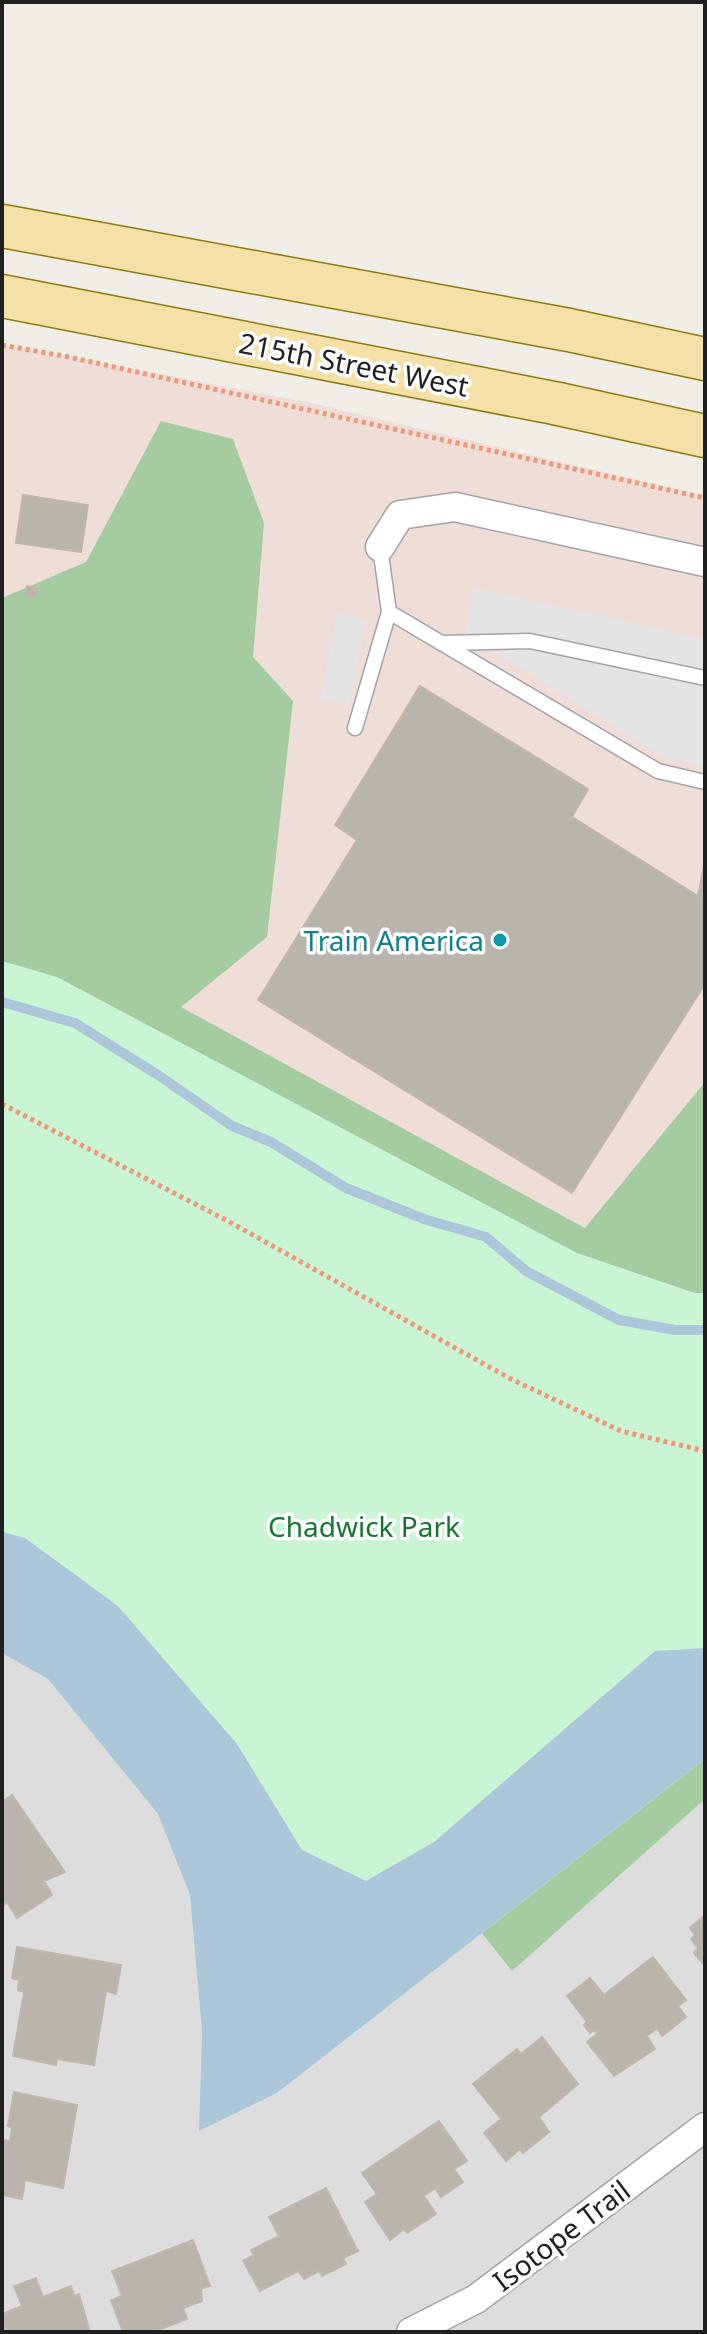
<svg xmlns="http://www.w3.org/2000/svg" width="707" height="2334" viewBox="0 0 707 2334" font-family="'Noto Sans',sans-serif">
<style>
.residential{fill:#dedddd}
.commercial{fill:#efddd8}
.forest{fill:#a5cca0}
.park{fill:#c9f5d4}
.parking{fill:#e4e4e4}
.water{fill:#acc7da}
.lines{fill:none;stroke-linecap:round;stroke-linejoin:round}
.stream{stroke:#acc7da;stroke-width:10}
.building{fill:#b9b5ad;stroke:#c0b8ab;stroke-width:2}
.lane-casing{stroke:#a4a4a4;stroke-width:17}
.street-casing{stroke:#a4a4a4;stroke-width:31}
.primary-casing{stroke:#907a0c;stroke-width:45}
.path{stroke:#ef9979;stroke-width:5;stroke-dasharray:4 4;stroke-linecap:butt}
.lane{stroke:#fff;stroke-width:14}
.street{stroke:#fff;stroke-width:28}
.primary{stroke:#f5e0a7;stroke-width:42}
.culture-dot{fill:#0f9aa8;stroke:#fff;stroke-width:3}
.labels{text-anchor:middle;dominant-baseline:central;stroke-width:7;stroke-linejoin:round;paint-order:stroke}
.street-label{font-size:28px;fill:#202020;stroke:#fff}
.culture-label{font-size:28px;fill:#0d838f;stroke:#fff;text-anchor:end}
.park-label{font-size:28px;fill:#15772e;stroke:#fff}
</style>
<rect width="100%" height="100%" fill="#f0eee7"/>
<polygon class="residential" points="2,1653 48,1679 158,1814 190,1895 202,2032 200,2130 277,2093 705,1759 705,2332 2,2332"/>
<polygon class="commercial" points="2,344 307,402 705,496 705,1293 2,961"/>
<g class="forest">
<polygon points="161,421 233,439 264,523 253,657 293,701 267,937 181,1007 585,1228 705,1082 705,1430 2,1031 2,598 86,562"/>
<polygon points="705,1759 705,1799 512,1971 482,1933"/>
</g>
<polygon class="park" points="2,961 57,977 577,1253 695,1293 705,1293 705,1759 277,2093 199,2131 202,2032 190,1895 158,1814 48,1679 2,1653"/>
<g class="parking">
<polygon points="474,588 705,639 705,767 666,759 465,634"/>
<polygon points="337,614 366,619 350,704 321,699"/>
</g>
<polygon class="water" points="2,1532 25,1538 118,1606 237,1744 302,1850 366,1881 434,1842 655,1651 705,1648 705,1759 277,2093 199,2131 202,2032 190,1895 158,1814 48,1679 2,1653"/>
<g class="lines">
<polyline class="stream" points="2,1002 75,1023 158,1075 232,1126 271,1142 346,1188 424,1219 486,1237 526,1271 619,1320 675,1330 705,1330"/>
</g>
<g class="building">
<polygon points="23,495 88,505 81,552 16,543"/>
<polygon points="27,586 38,588 36,598 25,596"/>
<polygon points="420,686 588,789 572,817 698,896 705,860 705,984 572,1193 258,1000 357,840 335,825"/>
<polygon points="12,1795 65,1872 44,1881 52,1895 17,1918 7,1902 2,1906 2,1802"/>
<polygon points="705,1915 705,1966 694,1953 698,1948 691,1939 695,1935 690,1928"/>
<polygon points="17,1947 121,1965 116,1994 106,1991 94,2065 57,2059 56,2065 13,2056 24,1992 18,1990 19,1980 12,1978"/>
<polygon points="653,1957 686,2000 678,2006 686,2017 662,2036 657,2028 647,2036 655,2049 614,2076 587,2042 597,2034 594,2030 590,2033 584,2025 587,2022 567,1996 590,1978 604,1995"/>
<polygon points="542,2037 578,2084 539,2117 549,2132 523,2153 520,2149 506,2161 484,2133 501,2119 473,2084 517,2049 521,2054"/>
<polygon points="14,2092 77,2105 63,2188 25,2180 22,2199 2,2195 2,2140 10,2141 12,2128 8,2126"/>
<polygon points="439,2121 467,2161 454,2169 463,2182 441,2197 435,2188 424,2196 436,2214 407,2233 404,2229 390,2240 365,2202 377,2194 362,2173"/>
<polygon points="326,2188 358,2251 343,2258 346,2264 322,2276 319,2271 304,2279 298,2271 260,2291 243,2261 254,2255 251,2250 279,2236 269,2217"/>
<polygon points="193,2240 210,2286 201,2289 202,2301 183,2308 187,2319 153,2332 123,2332 111,2300 122,2296 112,2271"/>
<polygon points="36,2278 43,2297 71,2286 74,2296 79,2294 90,2332 2,2332 2,2314 22,2306 14,2286"/>
</g>
<g class="lines">
<g class="lane-casing">
<g id="lane">
<polyline points="380,547 389,612 658,771 705,782"/>
<polyline points="441,643 530,641 705,678"/>
<polyline points="355,728 389,612"/>
</g>
</g>
<g class="street-casing">
<g id="street">
<polyline points="380,547 400,515 455,507 705,562"/>
<polyline points="411,2332 476,2299 705,2127"/>
</g>
</g>
<g class="primary-casing">
<g id="primary">
<polyline points="2,226 569,330 705,359"/>
<polyline points="2,296 554,403 705,436"/>
</g>
</g>
<g class="path">
<polyline points="2,345 69,357 705,498"/>
<polyline points="2,1104 226,1220 509,1378 621,1431 705,1451"/>
</g>
<use href="#lane" class="lane"/>
<use href="#street" class="street"/>
<use href="#primary" class="primary"/>
</g>
<circle class="culture-dot" cx="500" cy="940" r="8"/>
<g class="labels">
<g class="street-label">
<text transform="translate(354 364) rotate(11)">215th Street West</text>
<text transform="translate(561 2235) rotate(-37)">Isotope Trail</text>
</g>
<g class="culture-label">
<text x="484" y="940">Train America</text>
</g>
<g class="park-label">
<text x="364" y="1526">Chadwick Park</text>
</g>
</g>
<rect width="707" height="2334" fill="none" stroke="#202020" stroke-width="8"/>
</svg>
